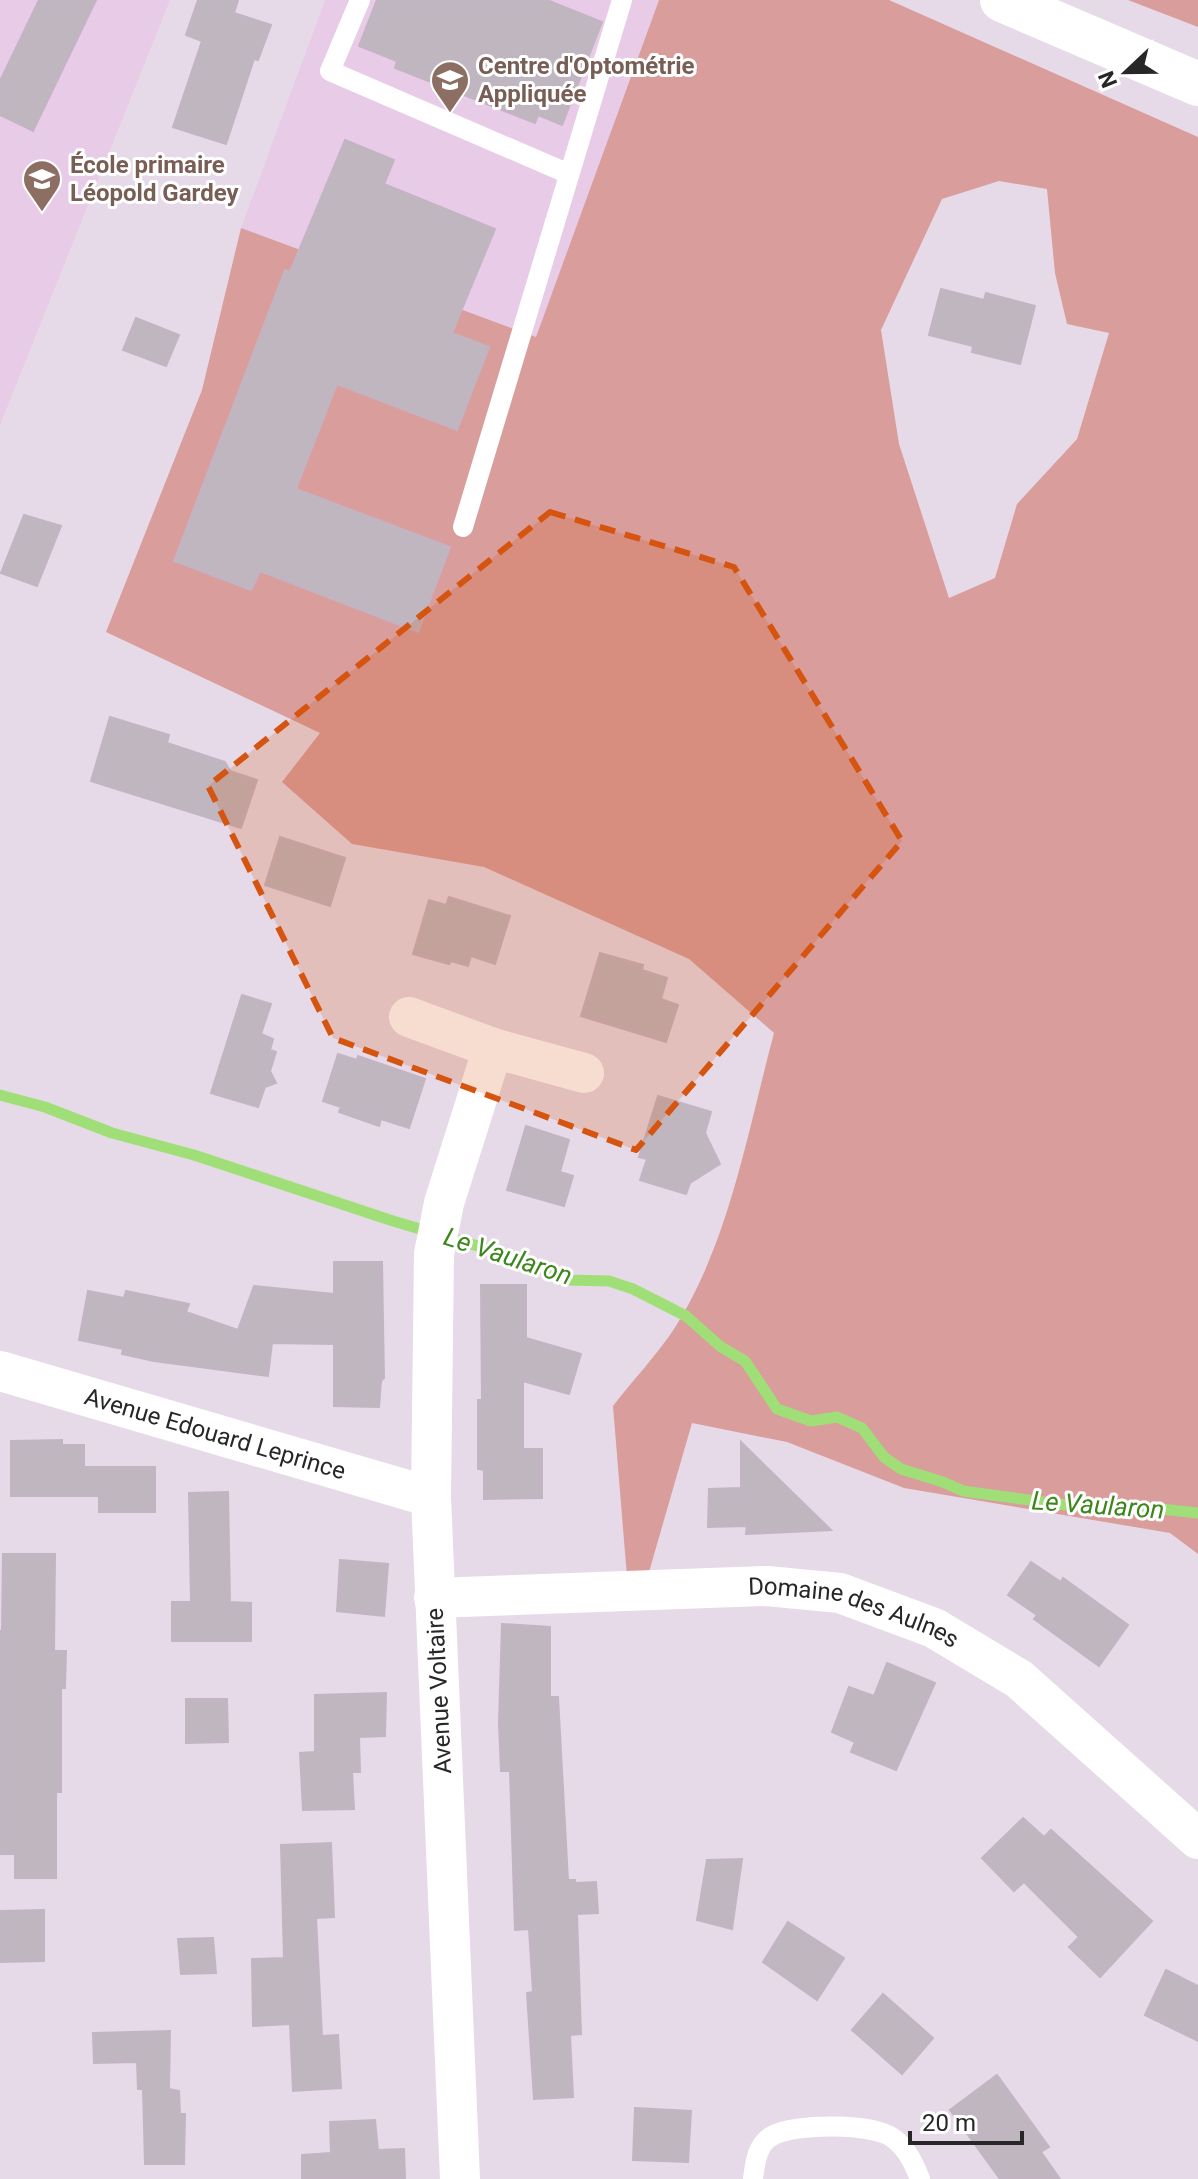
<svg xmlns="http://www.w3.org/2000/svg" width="1198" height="2179" viewBox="0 0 1198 2179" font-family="Roboto,sans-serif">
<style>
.education{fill:#e8cbe7}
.green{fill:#d99d9c;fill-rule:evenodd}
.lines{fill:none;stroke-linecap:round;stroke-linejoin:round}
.stream{stroke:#a0df78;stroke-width:11}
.building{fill:#c0b6c0;stroke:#c3b4c3;stroke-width:2}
.lane{stroke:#fff;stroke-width:20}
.street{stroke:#fff;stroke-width:40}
.secondary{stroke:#fff;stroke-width:44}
.marked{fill:#d5540f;fill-opacity:0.2;stroke:#d5540f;stroke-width:6;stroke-dasharray:16 10;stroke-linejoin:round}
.labels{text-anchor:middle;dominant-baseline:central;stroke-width:6;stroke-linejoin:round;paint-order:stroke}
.education-label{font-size:24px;font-weight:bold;fill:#785e54;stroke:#fff;text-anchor:start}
.street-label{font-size:24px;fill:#272727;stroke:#fff}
.water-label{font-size:26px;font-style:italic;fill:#3d861c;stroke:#fff}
</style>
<rect width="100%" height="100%" fill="#e7dae8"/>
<g class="education">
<polygon points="0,0 170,0 0,425"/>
<polygon points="325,0 659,0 536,337 241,228"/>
</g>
<g class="green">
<path d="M659,0H889L1198,137V1554L1170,1533L904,1488L787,1442L692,1423L649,1572L627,1577L613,1406C633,1380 656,1356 674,1329C729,1244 748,1130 774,1033L689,959L484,867L352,844L282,782L320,733L106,632L202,390L241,228L536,337ZM999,181L1047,189L1055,273L1067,324L1109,333L1077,439L1017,504L995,578L949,598L899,444L881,330L942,199Z"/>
<polygon points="1128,0 1198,0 1198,27"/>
</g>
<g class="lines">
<polyline class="stream" points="0,1095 45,1107 112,1133 194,1155 393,1221 522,1259 566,1280 609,1281 633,1289 686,1316 721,1347 745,1361 777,1409 811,1421 837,1417 862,1428 884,1457 901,1469 943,1482 963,1491 1103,1510 1124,1505 1198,1513"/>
</g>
<g class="building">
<polygon points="39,0 96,0 33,131 0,115 0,81"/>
<polygon points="198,0 238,0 234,13 271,25 258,60 254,59 226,144 173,127 202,41 186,35"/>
<polygon points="377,0 547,0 602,22 562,125 538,115 535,123 395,68 397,61 359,46"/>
<polygon points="345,140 394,160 384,184 495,229 452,333 489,347 457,430 337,384 296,489 450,547 418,632 260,571 251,590 174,561 285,270 290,272"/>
<polygon points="941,289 984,300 986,293 1035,306 1020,364 972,352 973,346 929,335"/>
<polygon points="136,318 179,335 166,366 123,350"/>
<polygon points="24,515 61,526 37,586 1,573"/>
<polygon points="110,717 169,735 167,743 225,762 230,771 257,780 241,828 91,781"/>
<polygon points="280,837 345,858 330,906 265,885"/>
<polygon points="449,897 510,916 495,964 471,956 468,966 451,961 449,964 413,954 429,900 446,905"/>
<polygon points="600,953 643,965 642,970 667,978 661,999 678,1005 666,1042 581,1016"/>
<polygon points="242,995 271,1004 261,1034 273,1039 270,1050 276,1052 270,1071 276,1083 265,1087 258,1107 211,1093"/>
<polygon points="338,1054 357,1060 358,1056 425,1079 409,1128 381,1119 379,1126 339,1112 341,1107 323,1101"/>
<polygon points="658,1096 711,1112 705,1133 720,1164 690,1183 686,1194 640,1180 647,1159 639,1157"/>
<polygon points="526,1126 569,1140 560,1172 573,1176 564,1206 507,1190"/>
<polygon points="334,1262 382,1262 384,1378 381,1381 379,1407 334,1406 334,1344 272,1343 268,1376 154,1361 122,1354 123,1349 79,1340 88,1291 124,1298 126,1291 189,1304 186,1312 238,1330 254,1286 334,1294"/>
<polygon points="481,1285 526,1285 526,1338 581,1354 569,1394 523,1381 523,1449 542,1449 542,1498 484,1499 484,1470 478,1469 478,1400 482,1400"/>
<polygon points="62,1440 62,1445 84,1445 84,1467 155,1467 155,1512 99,1512 99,1496 11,1496 11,1441"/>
<polygon points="741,1442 831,1530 746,1534 747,1526 708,1527 709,1489 741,1488"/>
<polygon points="228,1492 230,1602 251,1603 251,1641 172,1641 172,1602 191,1602 189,1493"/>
<polygon points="3,1554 55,1554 54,1651 66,1651 65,1688 61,1688 61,1792 56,1792 56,1878 15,1878 15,1854 0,1854 0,1631 2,1631"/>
<polygon points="340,1560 388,1564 384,1616 337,1611"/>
<polygon points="1031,1562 1061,1582 1063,1578 1128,1625 1099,1666 1034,1619 1037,1615 1008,1595"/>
<polygon points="502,1624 550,1627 550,1697 558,1697 568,1880 575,1880 575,1883 596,1882 598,1913 577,1914 581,2034 570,2035 573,2097 534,2099 527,1993 533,1992 529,1929 515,1930 510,1771 501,1771 499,1723"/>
<polygon points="887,1663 935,1683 896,1770 851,1752 855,1742 832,1732 849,1687 874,1696"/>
<polygon points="386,1693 385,1736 359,1737 360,1772 352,1772 354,1809 303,1810 300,1753 315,1752 315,1695"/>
<polygon points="186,1699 227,1699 228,1742 186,1743"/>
<polygon points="1023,1818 1044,1837 1051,1830 1152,1921 1100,1977 1069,1947 1079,1937 1024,1882 1014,1891 982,1858"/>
<polygon points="331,1843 334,1917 316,1918 322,2036 338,2035 341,2088 293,2091 290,2024 253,2026 252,1959 284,1958 281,1845"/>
<polygon points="742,1859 732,1929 697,1920 707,1860"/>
<polygon points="44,1910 44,1961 0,1962 0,1911"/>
<polygon points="788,1922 844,1958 817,2000 763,1962"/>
<polygon points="213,1938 216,1973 181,1974 178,1939"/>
<polygon points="1166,1970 1198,1986 1198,2041 1145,2015"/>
<polygon points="883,1994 933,2038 902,2074 852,2030"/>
<polygon points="170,2031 169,2089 179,2091 180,2114 185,2114 184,2164 145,2164 143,2089 138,2089 137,2062 94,2063 93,2033"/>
<polygon points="997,2075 1049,2147 1041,2152 1060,2179 1000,2179 950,2110"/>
<polygon points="635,2108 691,2111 688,2162 633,2160"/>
<polygon points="375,2120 378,2150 404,2149 405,2179 302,2179 302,2155 331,2153 330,2122"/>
</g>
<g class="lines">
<g class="lane">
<polyline points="360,0 330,71 569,174"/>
<polyline points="463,527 622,0"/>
<path d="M753,2179C755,2163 757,2144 772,2136C795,2123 872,2123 893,2138C907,2148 914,2164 920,2179"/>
</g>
<g class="street">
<polyline points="409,1017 493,1048"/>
<path id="s1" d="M0,1371L431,1497"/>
<path id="s2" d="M434,1598L767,1586L840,1593L934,1628L1019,1679L1198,1839"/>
<polyline points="460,2179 431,1497 434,1254 444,1203 493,1048 584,1073"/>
</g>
<polyline class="secondary" points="1002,0 1198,84"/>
</g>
<path class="marked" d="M550,512L734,567L902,841L636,1150L333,1038L208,786Z"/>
<defs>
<g id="university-pin" transform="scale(2)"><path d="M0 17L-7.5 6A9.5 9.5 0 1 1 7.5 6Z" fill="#8d6e63" stroke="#fff"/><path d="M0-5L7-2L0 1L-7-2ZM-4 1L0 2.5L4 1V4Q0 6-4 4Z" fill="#fff"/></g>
<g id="school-pin" transform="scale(2)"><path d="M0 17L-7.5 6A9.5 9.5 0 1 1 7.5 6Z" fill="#8d6e63" stroke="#fff"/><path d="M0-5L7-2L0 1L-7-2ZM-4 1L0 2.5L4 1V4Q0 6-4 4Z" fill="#fff"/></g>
</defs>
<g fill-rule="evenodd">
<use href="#university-pin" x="450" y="80"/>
<use href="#school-pin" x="42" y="179"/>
</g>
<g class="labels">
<g class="education-label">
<text x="478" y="66">Centre d'Optométrie<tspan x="478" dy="28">Appliquée</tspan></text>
<text x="70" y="165">École primaire<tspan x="70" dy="28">Léopold Gardey</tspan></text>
</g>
<g class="street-label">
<text stroke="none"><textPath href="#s1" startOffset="224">Avenue Edouard Leprince</textPath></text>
<text stroke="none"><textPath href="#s2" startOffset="424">Domaine des Aulnes</textPath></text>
<text transform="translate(439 1691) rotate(-93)">Avenue Voltaire</text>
</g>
<g class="water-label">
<text transform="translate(508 1256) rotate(18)">Le Vaularon</text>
<text transform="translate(1098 1505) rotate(4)">Le Vaularon</text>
</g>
</g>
<g transform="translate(1126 72) rotate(248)" stroke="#ffffff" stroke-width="6" paint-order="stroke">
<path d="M0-6L14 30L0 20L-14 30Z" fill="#272727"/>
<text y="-12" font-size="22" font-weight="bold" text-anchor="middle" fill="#272727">N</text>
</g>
<path d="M910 2131v12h112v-12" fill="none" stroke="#272727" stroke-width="4"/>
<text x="922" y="2131" font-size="24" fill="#272727" stroke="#ffffff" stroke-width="6" paint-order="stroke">20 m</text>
</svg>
